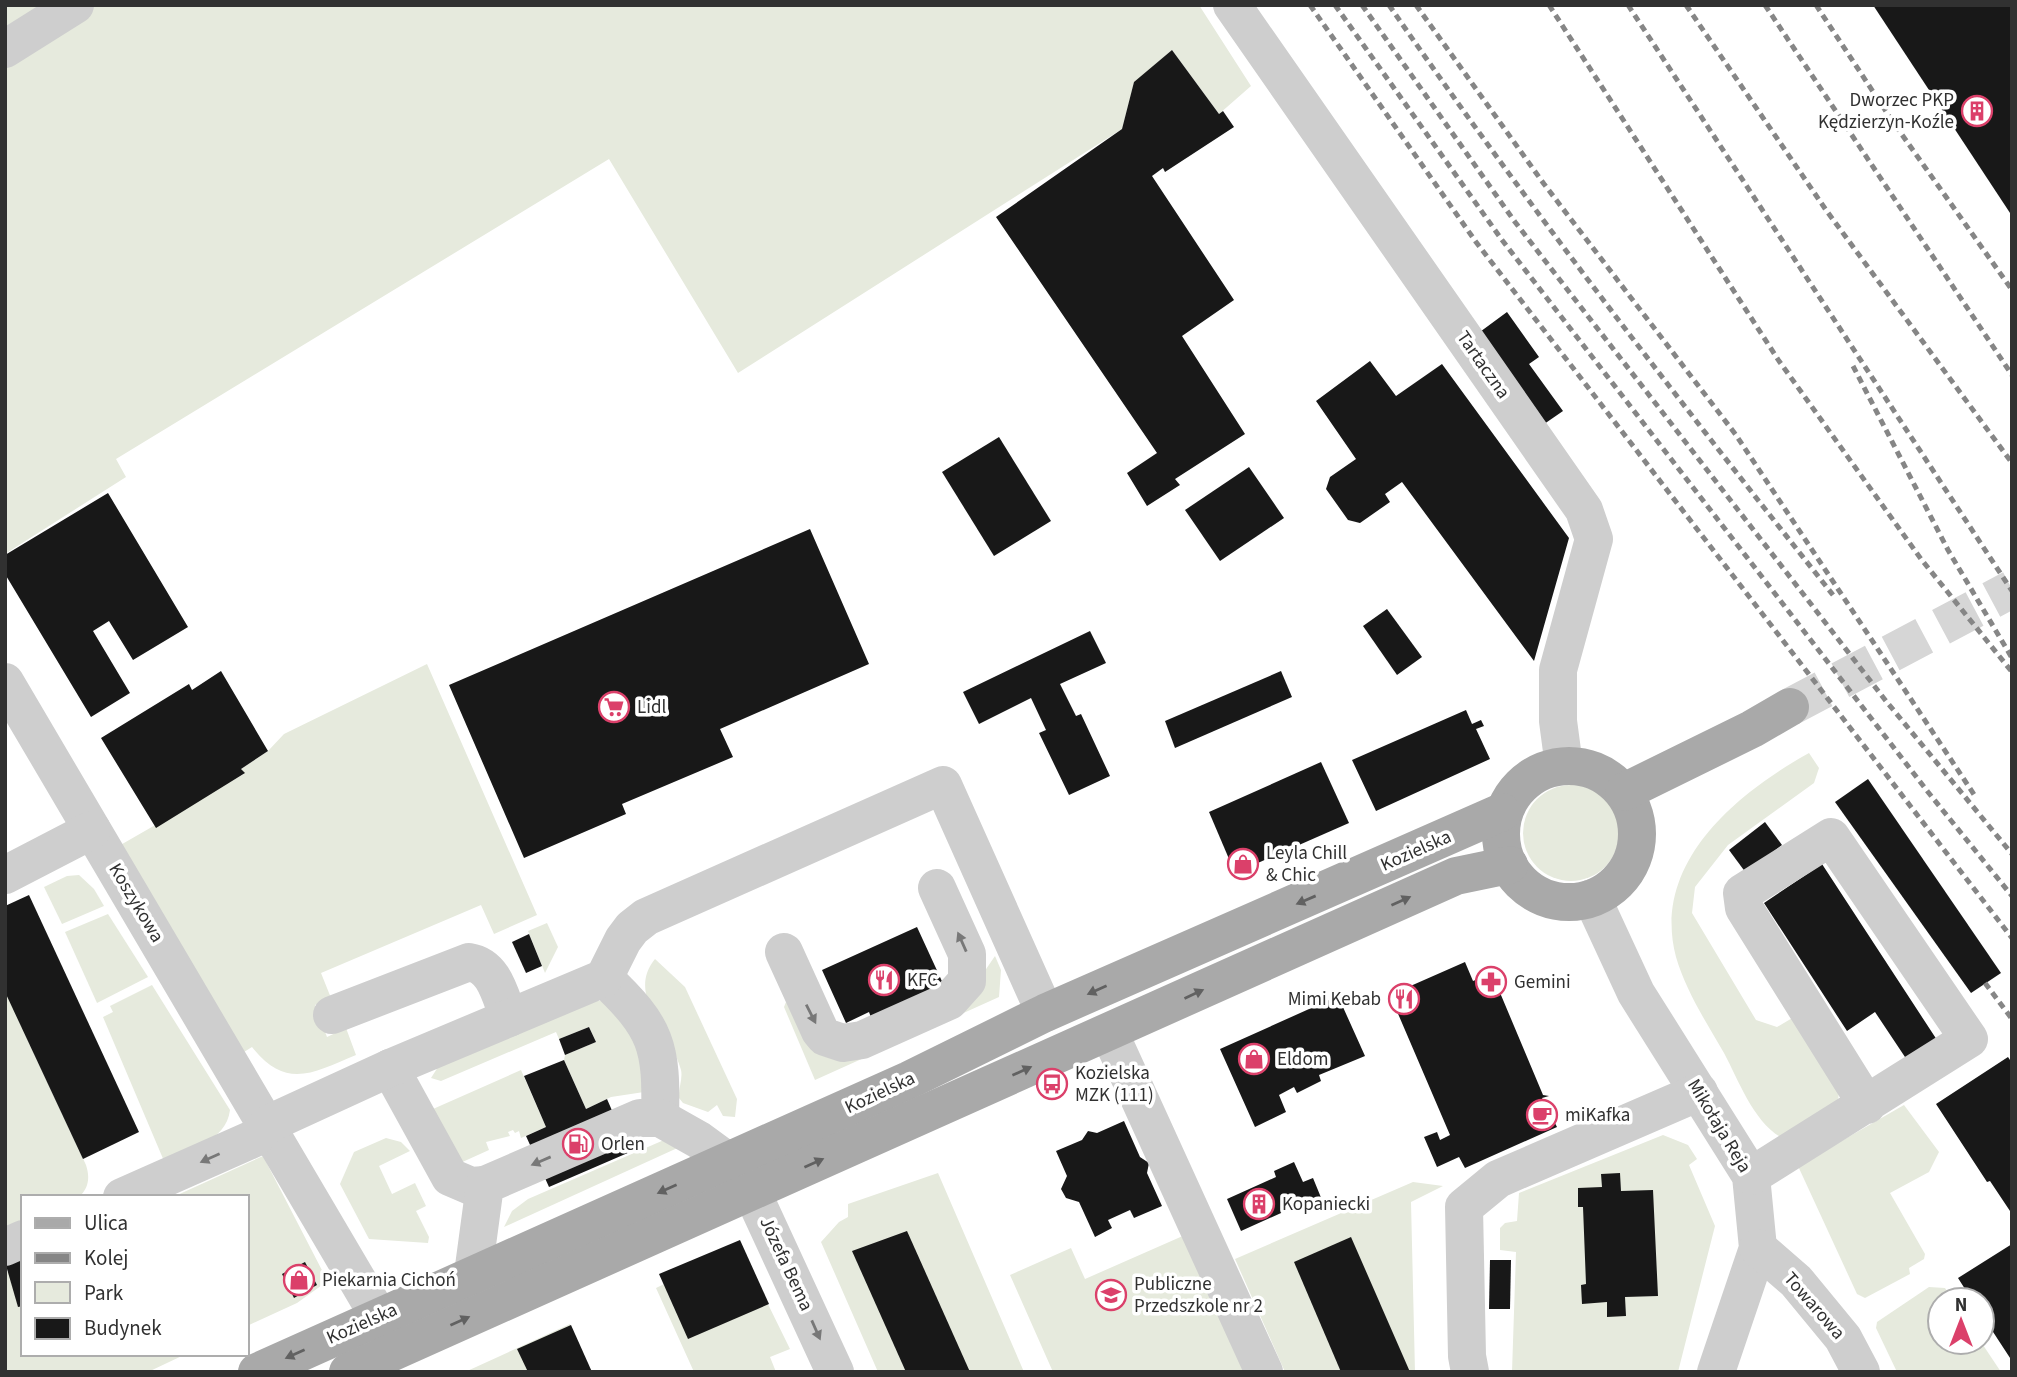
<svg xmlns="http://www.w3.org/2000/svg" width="2017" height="1377" viewBox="0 0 2017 1377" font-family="'Source Sans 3',sans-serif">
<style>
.green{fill:#e6eadd}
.building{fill:#181818}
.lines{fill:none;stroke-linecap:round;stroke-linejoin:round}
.major-tunnel{stroke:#d6d6d6;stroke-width:38;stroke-dasharray:38 19;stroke-linecap:butt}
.minor{stroke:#cecece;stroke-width:38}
.major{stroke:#a9a9a9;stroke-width:38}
.rail{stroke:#868686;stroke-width:5;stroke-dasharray:7 5;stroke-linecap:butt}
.oneway{fill:#616161}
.oneway2{fill:#787878}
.labels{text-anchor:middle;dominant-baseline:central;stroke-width:7;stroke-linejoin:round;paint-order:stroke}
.poi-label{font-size:19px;fill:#313131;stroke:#fff;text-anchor:start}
.street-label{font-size:19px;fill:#313131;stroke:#fff}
</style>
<rect width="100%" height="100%" fill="#fff"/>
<g class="green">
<polygon points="5,5 1199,5 1251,86 1219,114 1172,50 1134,83 1122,129 738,373 609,159 116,459 126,477 5,554"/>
<path d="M427,664L537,915L494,934L481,905L321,973L331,998L315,1005L327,1037L346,1028L356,1055C313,1073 286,1090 252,1047L244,1052L117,847L244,774L241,769L268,751L284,734Z"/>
<path d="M1809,753L1819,768L1814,783L1728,845L1695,887L1692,913L1756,1020L1777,1027L1794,1017L1839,1088L1838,1105L1784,1139C1754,1124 1739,1081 1724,1053C1706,1022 1686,991 1676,957C1651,863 1737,793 1809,753Z"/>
<circle cx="1571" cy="833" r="48"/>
<polygon points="79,875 94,889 104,906 62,924 44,887 67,876"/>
<polygon points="108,914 148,977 97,1003 65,932"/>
<polygon points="547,923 558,947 545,973 528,931"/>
<polygon points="995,956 1001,970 999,997 815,1080 784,1007 786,1002 811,1035 967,997"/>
<path d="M655,959L685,987L737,1099L735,1117L723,1116L717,1105L708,1112L683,1103L679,1098C678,1089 683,1079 681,1070C672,1034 625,995 655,959Z"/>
<path d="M152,985L230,1110C226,1142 189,1149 164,1161L103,1017L113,1012L110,1006Z"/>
<path d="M5,991L86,1165C90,1177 89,1188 79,1197H23V1223L5,1231Z"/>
<polygon points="595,1001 602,1001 635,1023 644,1092 611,1097 586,1109 564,1060 565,1055 596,1042 589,1027 559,1039 556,1032 441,1081 431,1078 438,1067"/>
<polygon points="521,1070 546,1127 521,1138 519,1131 515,1133 513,1130 508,1132 510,1136 486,1142 489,1150 458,1164 433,1109"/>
<polygon points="1904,1105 1939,1152 1929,1172 1890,1193 1925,1254 1924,1259 1909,1268 1910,1274 1865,1298 1857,1294 1798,1166"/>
<polygon points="1663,1135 1688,1145 1697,1159 1689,1165 1715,1226 1678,1372 1512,1372 1516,1252 1500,1250 1500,1228 1505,1223 1517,1221 1519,1193"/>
<polygon points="386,1138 401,1142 410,1151 379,1166 392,1194 415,1183 426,1206 416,1211 429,1237 428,1243 369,1239 340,1184 354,1152"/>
<polygon points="664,1140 684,1145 504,1227 512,1211 528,1199"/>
<polygon points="263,1156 326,1278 325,1283 297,1303 247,1326 247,1197 173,1197"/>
<polygon points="938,1173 1024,1372 878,1372 821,1242 839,1222 848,1217 848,1204"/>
<polygon points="1413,1182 1443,1186 1411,1202 1415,1372 1285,1372 1235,1259"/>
<polygon points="1185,1235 1245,1372 1053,1372 1010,1275 1071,1248 1085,1279"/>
<polygon points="740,1247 790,1349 770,1357 776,1372 694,1372 656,1288"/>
<polygon points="23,1265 23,1354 186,1354 148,1372 5,1372 5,1273"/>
<polygon points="1929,1287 1945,1288 1953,1300 1940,1300 1940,1342 1981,1342 2001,1372 1897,1372 1876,1328 1877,1322"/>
<polygon points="570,1324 591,1372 465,1372"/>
</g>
<g class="building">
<polygon points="1873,5 2012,5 2012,216"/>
<polygon points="1172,50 1219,114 1223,111 1234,127 1165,172 1163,168 1152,176 1234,300 1182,336 1245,434 1175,479 1180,485 1147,506 1127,473 1157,453 996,217 1122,129 1134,82"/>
<polygon points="1507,312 1539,357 1529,364 1563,411 1534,431 1469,340"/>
<polygon points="1370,361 1396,396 1442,364 1569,538 1534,661 1402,482 1385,494 1390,502 1360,523 1348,520 1326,489 1330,477 1356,459 1316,401"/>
<polygon points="999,437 1051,521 994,556 942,472"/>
<polygon points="1249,467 1284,518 1220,561 1185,510"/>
<polygon points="108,493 188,627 133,660 109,621 93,631 130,693 91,717 5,574 5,555"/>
<polygon points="810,529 869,664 720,729 733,757 622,804 626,814 524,858 449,685"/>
<polygon points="1387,609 1422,657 1397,675 1363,626"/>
<polygon points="1090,631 1106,663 1060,684 1076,716 1081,714 1110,776 1069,795 1039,733 1046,730 1031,698 979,724 963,692"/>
<polygon points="221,671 268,751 241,769 245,773 156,828 101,738 189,684 192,690"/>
<polygon points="1281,671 1292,697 1175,748 1165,721"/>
<polygon points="1466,710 1472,724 1481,720 1484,726 1476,729 1490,759 1376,811 1352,760"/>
<polygon points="1321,762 1349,823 1235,873 1209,812"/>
<polygon points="1868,779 2001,973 1971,993 1835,802"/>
<polygon points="1765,822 1782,845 1746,873 1729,850"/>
<polygon points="1822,864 1937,1040 1907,1060 1875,1012 1847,1031 1764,903"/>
<polygon points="29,895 139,1132 83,1159 5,992 5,906"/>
<polygon points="917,927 946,990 873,1023 869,1012 846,1023 822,970"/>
<polygon points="529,934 542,966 526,973 512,942"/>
<polygon points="1465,962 1473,981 1496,972 1493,976 1543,1095 1549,1096 1542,1098 1557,1127 1465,1168 1459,1157 1437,1167 1424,1137 1437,1132 1440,1140 1450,1135 1390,995"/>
<polygon points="1338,996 1365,1056 1319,1075 1321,1081 1297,1093 1294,1087 1279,1095 1286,1112 1255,1127 1220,1049"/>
<polygon points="589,1027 596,1042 565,1055 559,1039"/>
<polygon points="2008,1057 2012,1063 2012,1214 1990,1181 1987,1182 1936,1104"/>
<polygon points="564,1060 586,1109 607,1099 630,1152 549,1187 526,1136 546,1127 524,1076"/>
<polygon points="1124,1121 1140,1157 1149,1163 1147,1173 1162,1206 1134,1218 1130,1210 1108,1220 1112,1228 1095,1237 1079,1202 1066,1198 1061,1189 1067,1176 1056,1151 1082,1140 1088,1131 1097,1133"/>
<polygon points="1294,1162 1303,1182 1313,1178 1322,1200 1292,1213 1290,1209 1241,1231 1227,1199 1276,1177 1274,1171"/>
<polygon points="1620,1173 1621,1191 1653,1190 1658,1296 1625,1297 1626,1316 1607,1317 1607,1302 1582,1304 1581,1285 1586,1284 1583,1207 1578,1207 1578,1188 1602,1187 1601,1174"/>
<polygon points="907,1231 970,1372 906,1372 852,1251"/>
<polygon points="23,1236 23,1306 18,1307 5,1262"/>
<polygon points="1351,1237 1410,1372 1341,1372 1294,1262"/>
<polygon points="740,1240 769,1304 688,1339 659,1274"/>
<polygon points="2012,1244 2012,1361 1982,1315 1982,1300 1972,1300 1958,1278"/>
<polygon points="1490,1260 1511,1260 1510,1309 1489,1309"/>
<polygon points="305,1262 317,1285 294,1298 282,1274"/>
<polygon points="571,1325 592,1372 528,1372 517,1349"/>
</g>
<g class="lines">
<polyline class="major-tunnel" points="1790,707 2012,589"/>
<g class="minor">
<polyline points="1232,5 1584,510 1594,539 1558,670 1558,721 1564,766"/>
<polyline points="5,49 75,5"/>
<polyline points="5,682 395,1344"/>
<polyline points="5,875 92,830"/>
<polyline points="1592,898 1636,993 1751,1176 1758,1248 1716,1372"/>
<polyline points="784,952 820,1031 825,1037 843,1043 862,1040 949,1001 967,981 967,954 937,888"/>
<path d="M604,978C657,1028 662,1046 660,1118"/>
<path d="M332,1015L469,962C495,966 500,996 509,1018"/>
<polyline points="1109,1032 1264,1372"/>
<polyline points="390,1068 450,1177 471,1186 485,1185"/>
<polyline points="1751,1176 1969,1039 1831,837 1742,893 1744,908 1867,1105"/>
<polyline points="122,1197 255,1138 268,1124 390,1068 604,978 623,940 632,928 646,917 943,785 1045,1013"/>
<polyline points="5,1247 23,1239"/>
<polyline points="1758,1248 1796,1281 1843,1338 1861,1372"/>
<polyline points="473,1274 485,1185 640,1118 660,1118 699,1140 729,1162 751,1190 835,1372"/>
<polyline points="1470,1372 1467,1356 1464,1207 1498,1179 1699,1092"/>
</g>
<g class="major">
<circle cx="1569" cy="834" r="68"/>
<polyline points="1624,792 1752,729 1790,707"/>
<polyline points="257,1372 909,1080 1045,1013 1502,812"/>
<polyline points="348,1372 1456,876 1509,865"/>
</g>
<g class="rail">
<polyline points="1310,5 1476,242 2012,938"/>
<polyline points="1335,5 1502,240 1928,792 2012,896"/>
<polyline points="1362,5 1515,222 1886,701 2012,854"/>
<path d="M1389,5C1529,208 1680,402 1833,595"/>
<polyline points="1416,5 1544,184 1736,435 1975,796"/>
<polyline points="1549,5 1779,361 1921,559 2012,672"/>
<polyline points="1628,5 2012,591"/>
<polyline points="1686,5 1826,210 2012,463"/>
<polyline points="1765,5 2012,375"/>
<polyline points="1816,5 1893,122 2012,290"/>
<polyline points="1853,366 1948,550 2012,658"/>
<polyline points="1985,983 2012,1019"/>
</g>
</g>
<defs><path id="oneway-solid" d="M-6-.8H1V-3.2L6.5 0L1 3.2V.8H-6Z" transform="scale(1.75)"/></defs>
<g class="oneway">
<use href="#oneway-solid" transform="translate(1306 900) rotate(157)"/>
<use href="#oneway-solid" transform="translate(1401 901) rotate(-24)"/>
<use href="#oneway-solid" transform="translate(1097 990) rotate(156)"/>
<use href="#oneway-solid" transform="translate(1194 994) rotate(-25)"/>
<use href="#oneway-solid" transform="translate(1022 1071) rotate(-24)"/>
<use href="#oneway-solid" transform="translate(814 1163) rotate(-24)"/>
<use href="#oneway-solid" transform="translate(667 1189) rotate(156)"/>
<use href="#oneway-solid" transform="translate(460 1321) rotate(-24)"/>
<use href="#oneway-solid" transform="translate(295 1354) rotate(156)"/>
</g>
<g class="oneway2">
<use href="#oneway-solid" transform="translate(962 942) rotate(-114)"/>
<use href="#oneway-solid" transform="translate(811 1014) rotate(63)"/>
<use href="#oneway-solid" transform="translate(210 1158) rotate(156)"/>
<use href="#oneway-solid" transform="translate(541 1161) rotate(157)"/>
<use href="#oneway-solid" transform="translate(816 1330) rotate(66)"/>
</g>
<defs>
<g id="building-ring" transform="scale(1.575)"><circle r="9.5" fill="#fff" stroke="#db406a" stroke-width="1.5"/><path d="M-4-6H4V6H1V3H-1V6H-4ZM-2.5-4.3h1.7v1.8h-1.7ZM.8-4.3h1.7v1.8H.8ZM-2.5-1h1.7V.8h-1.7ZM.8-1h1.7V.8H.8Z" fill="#db406a"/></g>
<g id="supermarket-ring" transform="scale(1.575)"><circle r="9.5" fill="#fff" stroke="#db406a" stroke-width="1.5"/><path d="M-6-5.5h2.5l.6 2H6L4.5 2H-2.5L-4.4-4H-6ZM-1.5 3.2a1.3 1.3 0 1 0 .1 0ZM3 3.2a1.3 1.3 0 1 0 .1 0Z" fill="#db406a"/></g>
<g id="shop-ring" transform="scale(1.575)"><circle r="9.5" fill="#fff" stroke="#db406a" stroke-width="1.5"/><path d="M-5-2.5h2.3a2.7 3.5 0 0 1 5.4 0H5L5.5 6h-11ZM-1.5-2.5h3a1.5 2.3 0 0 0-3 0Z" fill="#db406a"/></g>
<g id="restaurant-ring" transform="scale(1.575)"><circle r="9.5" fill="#fff" stroke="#db406a" stroke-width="1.5"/><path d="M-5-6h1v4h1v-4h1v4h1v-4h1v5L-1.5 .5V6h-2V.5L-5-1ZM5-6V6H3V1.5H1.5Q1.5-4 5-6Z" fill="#db406a"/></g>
<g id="pharmacy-ring" transform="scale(1.575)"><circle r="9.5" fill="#fff" stroke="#db406a" stroke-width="1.5"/><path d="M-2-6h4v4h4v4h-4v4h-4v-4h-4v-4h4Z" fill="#db406a"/></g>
<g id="bus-ring" transform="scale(1.575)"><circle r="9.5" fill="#fff" stroke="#db406a" stroke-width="1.5"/><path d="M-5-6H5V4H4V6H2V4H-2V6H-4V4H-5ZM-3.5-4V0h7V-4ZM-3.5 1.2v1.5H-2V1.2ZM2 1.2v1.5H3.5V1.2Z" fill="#db406a"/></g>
<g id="cafe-ring" transform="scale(1.575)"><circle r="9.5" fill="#fff" stroke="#db406a" stroke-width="1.5"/><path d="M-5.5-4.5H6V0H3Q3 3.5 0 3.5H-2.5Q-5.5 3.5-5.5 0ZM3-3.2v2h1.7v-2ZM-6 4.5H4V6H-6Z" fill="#db406a"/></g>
<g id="fuel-ring" transform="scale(1.575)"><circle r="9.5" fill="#fff" stroke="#db406a" stroke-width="1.5"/><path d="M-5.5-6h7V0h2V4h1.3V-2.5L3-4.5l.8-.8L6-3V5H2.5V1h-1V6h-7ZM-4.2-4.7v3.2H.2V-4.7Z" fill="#db406a"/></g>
<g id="school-ring" transform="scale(1.575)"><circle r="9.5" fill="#fff" stroke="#db406a" stroke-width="1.5"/><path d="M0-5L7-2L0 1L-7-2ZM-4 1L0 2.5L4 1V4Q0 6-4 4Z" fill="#db406a"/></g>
</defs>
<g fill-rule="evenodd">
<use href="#building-ring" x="1977" y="111"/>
<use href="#supermarket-ring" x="614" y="707"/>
<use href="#shop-ring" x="1243" y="864"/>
<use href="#restaurant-ring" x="884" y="980"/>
<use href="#pharmacy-ring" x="1491" y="982"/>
<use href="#restaurant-ring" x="1404" y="999"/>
<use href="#shop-ring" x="1254" y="1059"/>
<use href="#bus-ring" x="1052" y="1084"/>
<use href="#cafe-ring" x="1542" y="1115"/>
<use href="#fuel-ring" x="578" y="1144"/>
<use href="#building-ring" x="1259" y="1204"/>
<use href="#shop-ring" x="299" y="1280"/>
<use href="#school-ring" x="1111" y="1295"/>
</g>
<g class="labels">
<g class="poi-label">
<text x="1954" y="100" text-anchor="end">Dworzec PKP<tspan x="1954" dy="22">Kędzierzyn-Koźle</tspan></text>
<text x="637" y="707">Lidl</text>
<text x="1266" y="853">Leyla Chill<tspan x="1266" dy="22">&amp; Chic</tspan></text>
<text x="907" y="980">KFC</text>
<text x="1514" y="982">Gemini</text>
<text x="1381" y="999" text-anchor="end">Mimi Kebab</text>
<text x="1277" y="1059">Eldom</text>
<text x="1075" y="1073">Kozielska<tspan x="1075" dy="22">MZK (111)</tspan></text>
<text x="1565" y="1115">miKafka</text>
<text x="601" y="1144">Orlen</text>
<text x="1282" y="1204">Kopaniecki</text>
<text x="322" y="1280">Piekarnia Cichoń</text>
<text x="1134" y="1284">Publiczne<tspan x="1134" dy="22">Przedszkole nr 2</tspan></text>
</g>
<g class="street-label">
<text transform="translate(1483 365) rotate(55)">Tartaczna</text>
<text transform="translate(1416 851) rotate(-24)">Kozielska</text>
<text transform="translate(136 903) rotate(59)">Koszykowa</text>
<text transform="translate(880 1093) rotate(-25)">Kozielska</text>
<text transform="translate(1719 1126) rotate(59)">Mikołaja Reja</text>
<text transform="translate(786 1264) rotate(65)">Józefa Bema</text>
<text transform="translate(1814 1306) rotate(49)">Towarowa</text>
<text transform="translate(362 1324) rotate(-24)">Kozielska</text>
</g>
</g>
<rect width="2017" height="1377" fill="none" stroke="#313131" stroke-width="14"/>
<rect x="21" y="1195" width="228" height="161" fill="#ffffff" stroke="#adadad" stroke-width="2"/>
<rect x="35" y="1218" width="35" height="10" fill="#a9a9a9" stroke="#adadad" stroke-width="2"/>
<text x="84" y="1230" font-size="21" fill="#313131">Ulica</text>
<rect x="35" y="1253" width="35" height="10" fill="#868686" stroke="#adadad" stroke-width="2"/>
<text x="84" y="1265" font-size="21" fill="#313131">Kolej</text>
<rect x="35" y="1282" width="35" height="21" fill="#e6eadd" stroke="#adadad" stroke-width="2"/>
<text x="84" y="1300" font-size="21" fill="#313131">Park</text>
<rect x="35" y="1318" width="35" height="21" fill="#181818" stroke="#adadad" stroke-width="2"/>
<text x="84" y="1335" font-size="21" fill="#313131">Budynek</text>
<g transform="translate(1961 1321)"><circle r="33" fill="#ffffff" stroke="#adadad" stroke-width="2"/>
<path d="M0-5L12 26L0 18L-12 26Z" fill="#db406a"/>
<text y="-10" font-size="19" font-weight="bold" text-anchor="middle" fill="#313131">N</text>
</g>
</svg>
